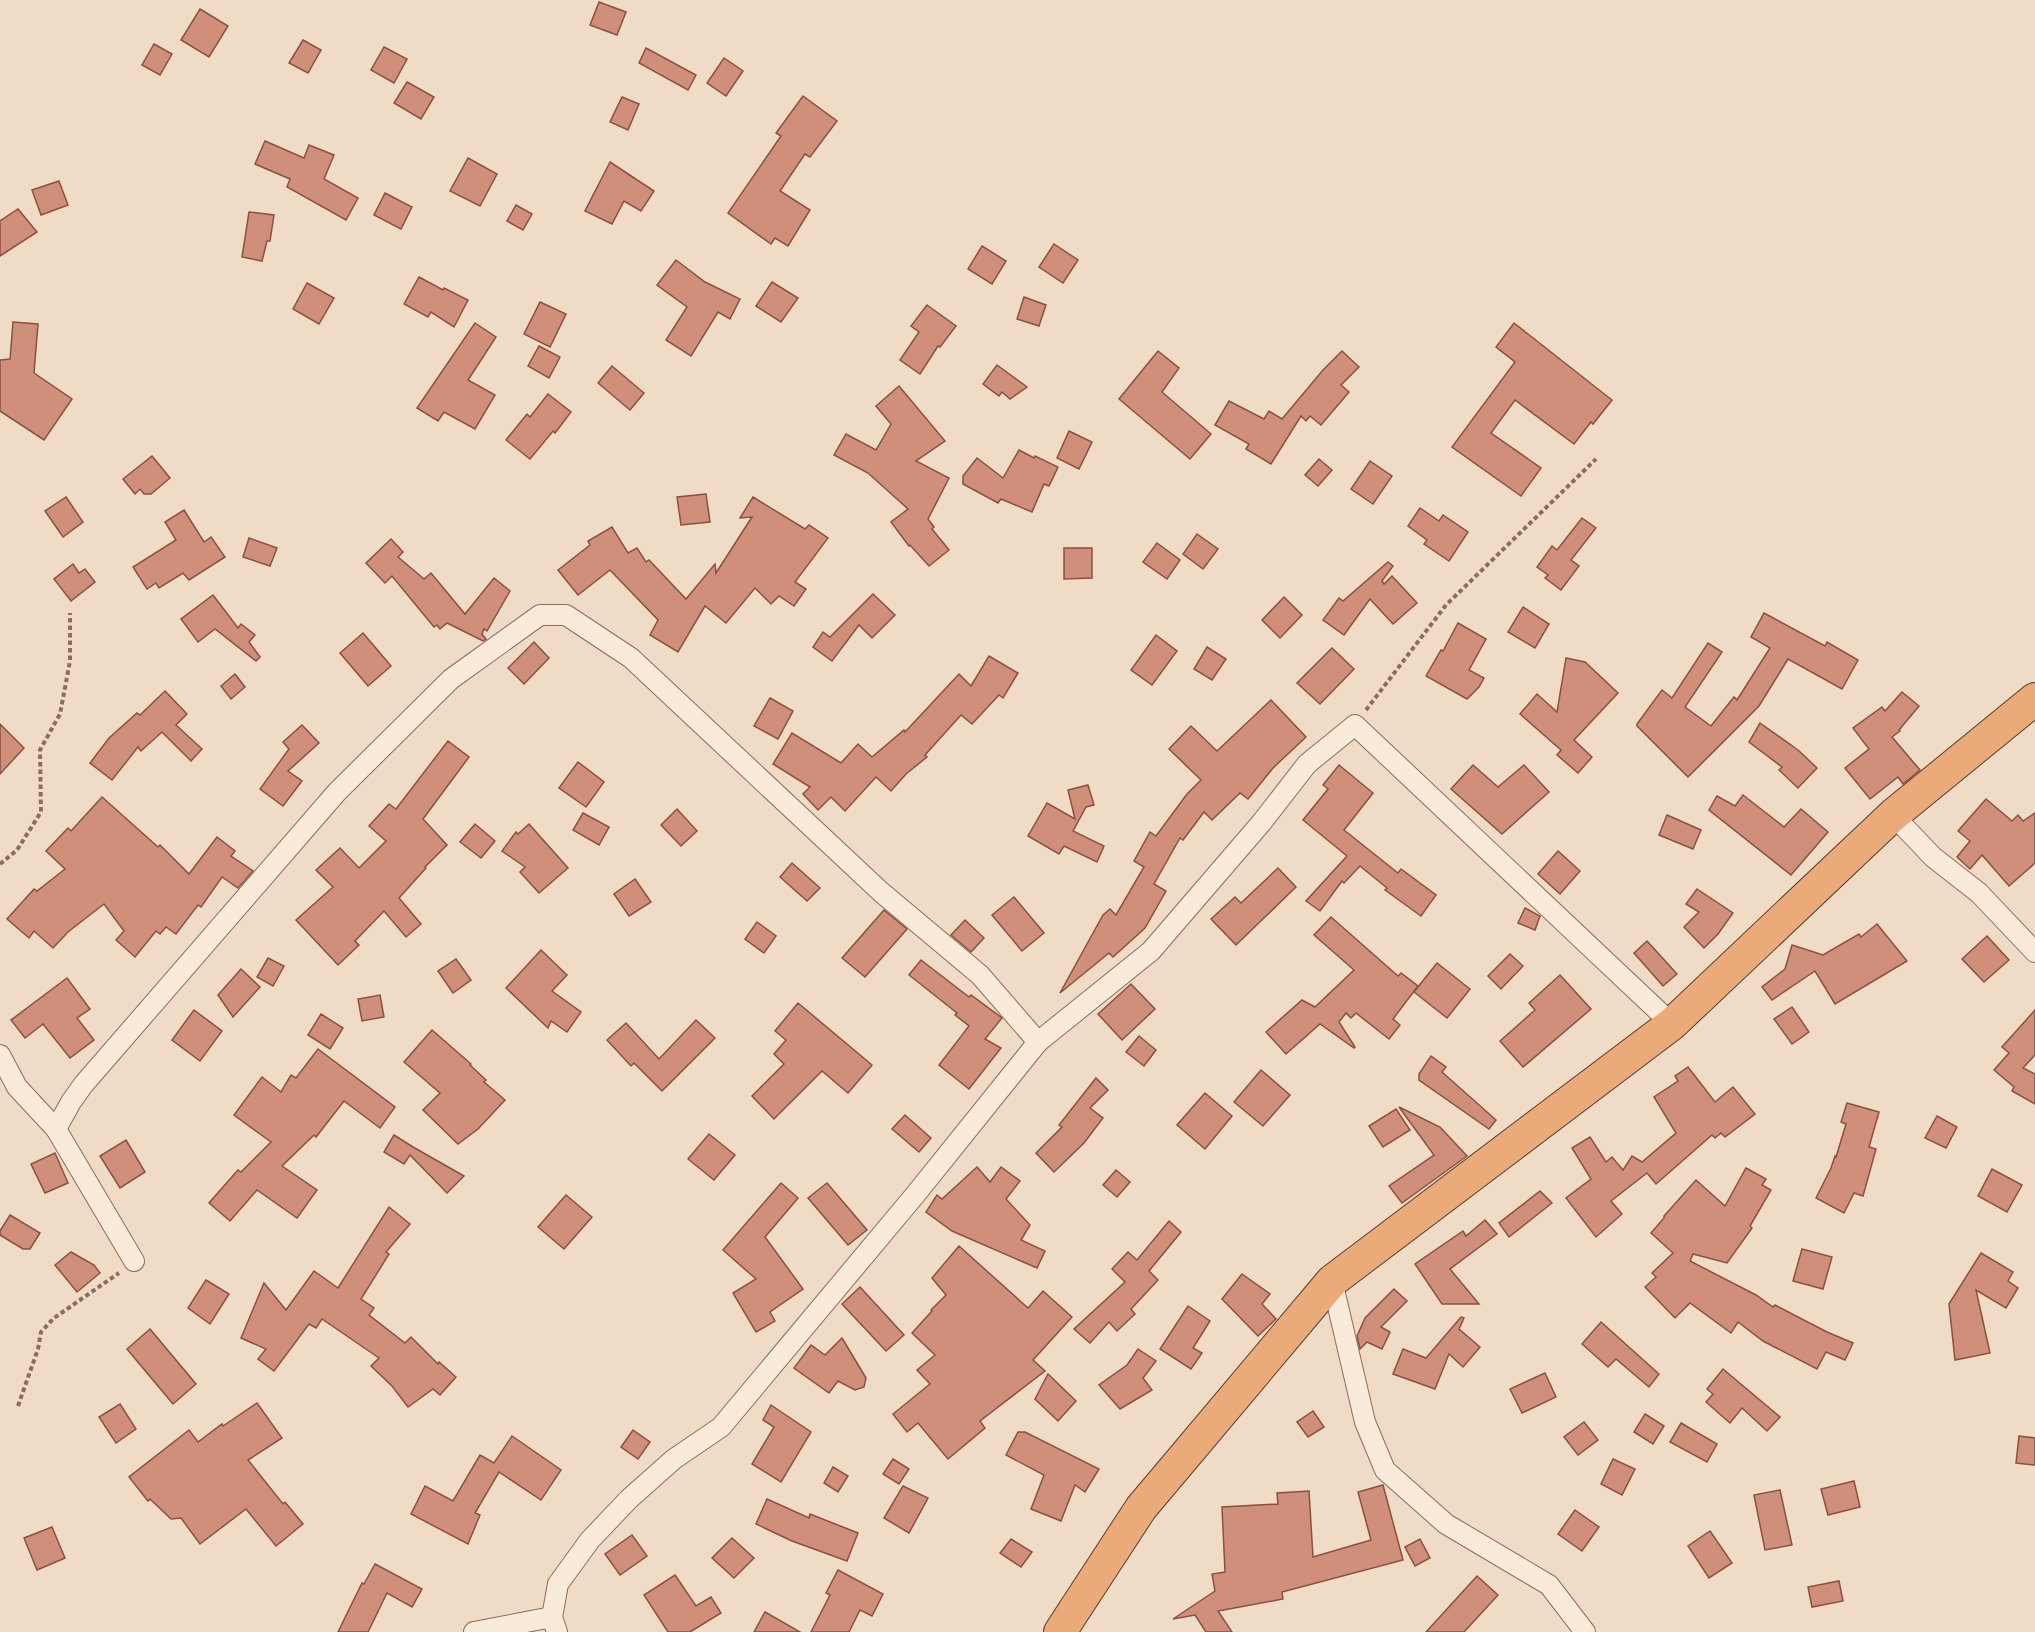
<svg xmlns="http://www.w3.org/2000/svg" width="2035" height="1632" viewBox="0 0 2035 1632" font-family="'PT Serif',serif">
<style>
.building{fill:#cf8f7b;stroke:#8c5040;stroke-width:1.5}
.lines{fill:none;stroke-linecap:round;stroke-linejoin:round}
.minor-casing{stroke:#8c6c5b;stroke-width:22}
.trunk-casing{stroke:#5a3b2f;stroke-width:34}
.path{stroke:#8c6c5b;stroke-width:4;stroke-dasharray:4.5 3;stroke-linecap:butt}
.minor{stroke:#faeada;stroke-width:20}
.trunk{stroke:#eaaa79;stroke-width:32}
</style>
<rect width="100%" height="100%" fill="#f0dcc6"/>
<g class="building">
<polygon points="599,2 626,12 617,35 590,25"/>
<polygon points="200,9 228,26 209,57 181,40"/>
<polygon points="303,40 321,50 308,73 289,63"/>
<polygon points="154,44 172,54 160,75 142,65"/>
<polygon points="384,47 407,59 394,83 371,70"/>
<polygon points="646,48 696,75 688,90 639,63"/>
<polygon points="724,58 743,71 726,96 707,83"/>
<polygon points="407,82 434,97 421,119 394,103"/>
<polygon points="803,96 837,121 810,157 805,154 780,191 810,210 788,246 775,238 771,244 728,213 781,136 776,133"/>
<polygon points="622,97 639,104 628,130 610,122"/>
<polygon points="265,141 304,158 309,145 334,155 324,179 358,198 346,220 287,187 290,179 255,164"/>
<polygon points="468,158 497,174 480,206 450,191"/>
<polygon points="610,162 654,191 641,211 624,201 612,224 585,211"/>
<polygon points="59,181 68,205 41,215 32,190"/>
<polygon points="385,193 412,207 401,229 374,215"/>
<polygon points="516,205 532,214 523,230 507,221"/>
<polygon points="18,209 37,232 0,256 0,221"/>
<polygon points="249,212 274,215 270,241 267,241 262,261 242,257"/>
<polygon points="1054,244 1078,260 1063,283 1039,267"/>
<polygon points="982,246 1006,261 992,284 968,269"/>
<polygon points="676,260 705,282 740,299 730,319 718,312 691,356 666,340 687,307 657,285"/>
<polygon points="419,277 443,290 444,288 468,300 454,327 431,312 428,317 404,304"/>
<polygon points="772,282 798,298 781,322 756,306"/>
<polygon points="307,283 334,298 319,324 293,309"/>
<polygon points="1024,297 1046,305 1039,326 1017,319"/>
<polygon points="540,302 566,314 550,347 524,334"/>
<polygon points="927,305 956,326 940,347 938,346 920,374 900,360 919,332 911,326"/>
<polygon points="13,322 38,324 34,373 72,399 44,440 0,411 0,360 10,359"/>
<polygon points="475,323 496,337 468,380 495,395 475,429 444,412 438,421 417,408"/>
<polygon points="1514,323 1612,400 1593,424 1591,422 1574,444 1515,400 1491,433 1541,468 1521,496 1452,447 1515,362 1496,347"/>
<polygon points="539,346 560,357 549,378 528,366"/>
<polygon points="1158,351 1179,368 1162,392 1211,434 1190,459 1119,399"/>
<polygon points="1342,351 1359,367 1341,385 1349,392 1321,425 1310,416 1306,421 1301,416 1271,464 1246,449 1249,444 1215,425 1229,401 1264,419 1269,411 1282,419 1323,370"/>
<polygon points="997,365 1027,387 1010,399 1002,392 999,396 983,384"/>
<polygon points="612,366 644,393 630,410 598,383"/>
<polygon points="899,386 945,441 916,461 949,478 928,519 934,527 932,529 949,550 929,566 910,545 909,546 891,522 908,509 868,473 834,455 846,434 876,450 891,424 876,406"/>
<polygon points="548,394 571,412 555,433 553,431 530,459 506,440 527,414 530,417"/>
<polygon points="1069,431 1092,442 1079,469 1057,458"/>
<polygon points="1019,450 1034,458 1035,456 1058,467 1049,486 1044,484 1032,512 1001,499 998,503 963,484 963,476 977,458 1003,478"/>
<polygon points="152,456 170,478 151,494 144,494 140,489 135,494 123,479"/>
<polygon points="1319,459 1332,470 1318,486 1305,475"/>
<polygon points="1370,461 1392,476 1373,504 1351,489"/>
<polygon points="706,494 710,522 681,525 677,497"/>
<polygon points="66,497 83,522 63,537 45,511"/>
<polygon points="753,497 805,529 809,525 828,538 795,582 806,589 794,606 779,596 771,604 755,588 726,623 705,606 678,652 650,635 658,620 610,570 578,595 558,570 590,545 588,541 612,527 628,553 637,548 646,562 649,560 686,599 715,564 716,573 752,517 740,518"/>
<polygon points="1420,508 1439,521 1443,515 1468,532 1449,561 1424,544 1427,540 1408,526"/>
<polygon points="184,510 204,542 211,537 225,557 189,580 183,573 159,588 156,583 147,589 133,567 176,540 165,522"/>
<polygon points="1582,518 1596,528 1571,560 1579,566 1561,590 1545,578 1548,575 1537,567 1552,546 1557,550"/>
<polygon points="1197,534 1218,549 1203,569 1183,554"/>
<polygon points="249,538 277,548 270,566 243,557"/>
<polygon points="391,539 403,552 398,557 424,579 431,573 465,614 494,578 510,591 487,631 484,629 482,634 486,639 483,641 447,623 440,629 437,625 434,627 392,576 385,583 366,563"/>
<polygon points="1157,543 1180,560 1167,579 1143,562"/>
<polygon points="1064,548 1092,548 1092,578 1064,579"/>
<polygon points="1388,562 1393,566 1382,581 1384,584 1392,576 1417,603 1393,624 1370,599 1344,635 1323,620 1339,598 1343,601"/>
<polygon points="73,564 79,573 85,569 95,582 71,601 54,579"/>
<polygon points="873,594 895,615 872,638 859,625 832,661 813,647 823,632 830,637"/>
<polygon points="213,595 238,628 241,624 255,635 249,642 260,657 256,661 215,629 198,642 181,619"/>
<polygon points="1284,597 1302,615 1280,638 1262,620"/>
<polygon points="1523,607 1549,624 1535,648 1508,632"/>
<polygon points="1764,613 1825,646 1827,642 1858,660 1842,689 1788,659 1759,706 1688,777 1637,726 1637,724 1662,690 1672,698 1708,643 1722,652 1685,707 1711,726 1734,697 1737,700 1770,648 1751,637"/>
<polygon points="1458,623 1486,639 1469,670 1484,678 1479,687 1467,699 1426,676 1441,650 1443,651"/>
<polygon points="363,633 391,666 368,686 340,653"/>
<polygon points="1156,635 1177,651 1152,685 1131,670"/>
<polygon points="534,642 549,658 524,684 508,668"/>
<polygon points="1207,647 1226,659 1212,680 1194,669"/>
<polygon points="1332,648 1354,669 1320,704 1297,683"/>
<polygon points="989,656 1018,673 1003,698 999,695 972,724 961,715 925,755 927,757 906,774 891,791 876,777 845,811 831,797 818,810 803,794 810,787 773,764 792,733 841,763 858,744 872,757 904,730 905,732 959,674 971,686"/>
<polygon points="1566,658 1585,662 1618,693 1574,740 1592,757 1578,773 1557,755 1561,750 1520,714 1537,694 1557,712"/>
<polygon points="235,674 245,687 231,699 221,686"/>
<polygon points="165,691 187,714 176,725 202,749 191,761 162,732 141,751 138,747 112,780 90,763 109,738 137,713 140,715"/>
<polygon points="1902,692 1919,706 1899,730 1900,731 1892,737 1920,770 1903,784 1898,777 1870,799 1845,768 1869,749 1853,728 1882,707 1885,711"/>
<polygon points="770,698 793,711 778,739 754,726"/>
<polygon points="1271,700 1306,737 1273,768 1248,799 1240,793 1212,820 1204,812 1183,840 1180,838 1154,884 1166,891 1145,928 1113,957 1109,953 1060,993 1103,915 1110,909 1116,915 1144,867 1134,861 1150,832 1156,836 1187,794 1201,780 1169,749 1191,726 1217,751"/>
<polygon points="1760,723 1798,750 1817,768 1798,788 1779,770 1782,767 1749,742"/>
<polygon points="0,724 24,748 0,774"/>
<polygon points="302,725 319,743 288,771 302,781 283,806 260,789 289,749 283,742"/>
<polygon points="448,741 469,757 423,819 447,845 425,867 426,868 399,898 421,924 406,937 384,911 355,941 359,945 338,965 296,920 333,887 316,870 340,848 359,868 386,841 369,826 389,804 396,809"/>
<polygon points="578,762 604,782 586,807 559,788"/>
<polygon points="1339,765 1373,793 1344,830 1398,873 1401,869 1436,895 1421,916 1385,890 1387,888 1360,866 1344,883 1342,881 1320,911 1306,901 1347,856 1303,820 1328,789 1323,785"/>
<polygon points="1473,765 1498,787 1524,765 1549,792 1502,834 1451,789"/>
<polygon points="1088,785 1094,805 1086,807 1073,831 1104,846 1097,862 1064,846 1059,854 1028,836 1047,803 1075,819 1068,790"/>
<polygon points="1743,795 1784,827 1801,809 1828,832 1791,875 1709,810 1717,796 1735,806"/>
<polygon points="102,797 158,847 160,845 189,874 217,837 235,851 231,856 253,871 238,888 222,877 201,907 198,905 176,934 166,927 160,934 156,931 135,957 116,940 124,931 104,904 68,932 53,948 34,931 29,938 7,919 34,889 37,891 65,869 46,851 68,828 71,831"/>
<polygon points="1986,799 2012,821 2018,815 2023,821 2035,813 2035,863 2009,886 1982,855 1970,869 1957,857 1970,841 1958,831"/>
<polygon points="677,809 697,831 681,846 661,825"/>
<polygon points="583,813 609,827 599,845 573,830"/>
<polygon points="1667,815 1701,830 1693,849 1659,835"/>
<polygon points="475,824 495,841 481,858 460,842"/>
<polygon points="529,824 568,868 539,893 520,872 525,867 502,851 516,832 518,834"/>
<polygon points="1558,851 1580,871 1560,894 1538,874"/>
<polygon points="792,863 820,888 807,901 780,877"/>
<polygon points="1278,868 1296,887 1236,945 1211,919 1235,897 1241,903"/>
<polygon points="635,879 651,902 629,916 614,894"/>
<polygon points="1697,889 1733,913 1718,934 1704,948 1684,927 1699,912 1686,904"/>
<polygon points="1014,897 1044,933 1022,951 992,915"/>
<polygon points="1525,908 1540,916 1535,930 1518,923"/>
<polygon points="884,910 907,929 865,977 842,958"/>
<polygon points="1331,917 1398,976 1401,973 1418,986 1393,1019 1400,1025 1389,1039 1356,1013 1351,1018 1346,1013 1339,1022 1355,1047 1354,1048 1320,1024 1286,1054 1266,1032 1302,1000 1315,1007 1354,970 1314,935"/>
<polygon points="965,920 984,938 971,952 951,935"/>
<polygon points="757,922 776,936 764,953 745,939"/>
<polygon points="1877,924 1907,961 1835,1004 1815,971 1772,1000 1762,987 1785,969 1792,945 1823,955 1859,934 1861,937"/>
<polygon points="1987,936 2009,960 1984,982 1962,959"/>
<polygon points="1647,941 1677,974 1663,986 1634,953"/>
<polygon points="541,950 567,975 552,991 581,1012 567,1032 551,1021 548,1028 506,988"/>
<polygon points="1510,954 1523,966 1501,989 1488,976"/>
<polygon points="268,958 284,966 273,986 257,977"/>
<polygon points="456,959 471,980 453,993 438,971"/>
<polygon points="921,960 969,997 971,995 1002,1018 985,1039 1001,1048 969,1089 939,1065 969,1026 955,1015 957,1013 909,975"/>
<polygon points="1437,963 1470,989 1447,1018 1414,992"/>
<polygon points="241,969 260,987 233,1017 218,995"/>
<polygon points="1560,975 1591,1009 1523,1067 1500,1041 1535,1010 1529,1003"/>
<polygon points="67,978 90,1009 77,1018 94,1040 70,1058 43,1024 25,1038 11,1020"/>
<polygon points="1131,984 1155,1009 1122,1040 1098,1014"/>
<polygon points="380,995 384,1017 362,1021 358,999"/>
<polygon points="798,1003 872,1065 848,1093 822,1071 774,1119 752,1096 784,1064 774,1054 786,1040 775,1031"/>
<polygon points="1792,1007 1809,1032 1792,1044 1774,1019"/>
<polygon points="194,1010 222,1031 200,1061 172,1040"/>
<polygon points="2035,1010 2035,1055 2023,1068 2035,1074 2035,1104 2012,1091 2014,1087 1994,1070 2009,1053 2002,1047"/>
<polygon points="321,1014 343,1028 330,1049 308,1035"/>
<polygon points="696,1020 715,1038 662,1091 634,1063 631,1066 607,1040 626,1023 659,1059"/>
<polygon points="432,1030 471,1064 470,1065 486,1080 484,1082 505,1100 478,1129 458,1144 423,1110 440,1093 404,1062"/>
<polygon points="1139,1036 1156,1050 1144,1066 1126,1052"/>
<polygon points="318,1049 395,1107 380,1128 344,1101 316,1137 314,1135 282,1166 317,1190 297,1218 257,1190 230,1221 209,1203 238,1170 241,1172 271,1142 234,1115 262,1077 281,1092 291,1075 296,1078"/>
<polygon points="1431,1056 1446,1067 1442,1072 1496,1120 1489,1129 1419,1080 1419,1074"/>
<polygon points="1688,1067 1715,1102 1733,1087 1755,1114 1725,1137 1721,1133 1715,1138 1712,1135 1656,1184 1647,1173 1611,1201 1622,1214 1596,1237 1566,1198 1591,1179 1572,1148 1590,1137 1606,1162 1612,1157 1623,1170 1632,1156 1642,1162 1676,1133 1654,1097 1678,1081 1675,1076"/>
<polygon points="1261,1070 1290,1095 1263,1126 1234,1102"/>
<polygon points="1096,1078 1108,1090 1090,1108 1103,1118 1084,1143 1054,1172 1036,1153 1062,1127 1059,1125"/>
<polygon points="1205,1093 1232,1116 1205,1149 1177,1125"/>
<polygon points="1847,1103 1879,1112 1869,1147 1876,1149 1863,1196 1854,1193 1844,1213 1816,1198 1831,1168 1835,1156 1836,1157 1846,1124 1841,1122"/>
<polygon points="1399,1107 1440,1127 1467,1156 1402,1203 1389,1186 1434,1155"/>
<polygon points="1396,1109 1410,1130 1383,1147 1369,1126"/>
<polygon points="905,1115 931,1138 919,1152 892,1129"/>
<polygon points="1937,1116 1957,1127 1946,1148 1925,1138"/>
<polygon points="709,1134 735,1155 714,1180 688,1159"/>
<polygon points="394,1135 413,1147 464,1176 447,1193 410,1155 404,1164 384,1152"/>
<polygon points="126,1140 145,1172 120,1188 100,1156"/>
<polygon points="55,1153 68,1183 45,1193 31,1164"/>
<polygon points="977,1167 990,1182 1001,1167 1020,1181 1006,1199 1030,1225 1021,1240 1045,1251 1037,1268 952,1231 926,1212 937,1195 942,1199"/>
<polygon points="1746,1168 1766,1179 1762,1185 1771,1190 1750,1226 1752,1228 1727,1263 1693,1254 1690,1261 1756,1295 1773,1307 1775,1305 1827,1332 1853,1343 1845,1360 1826,1352 1817,1369 1763,1341 1738,1322 1731,1333 1690,1303 1675,1318 1645,1287 1656,1277 1652,1273 1673,1253 1651,1233 1664,1218 1664,1216 1696,1180 1725,1206"/>
<polygon points="1992,1169 2022,1185 2007,1212 1978,1196"/>
<polygon points="1116,1170 1130,1182 1117,1197 1103,1185"/>
<polygon points="781,1183 798,1198 765,1237 803,1289 770,1312 775,1321 756,1332 733,1293 756,1279 723,1250"/>
<polygon points="827,1183 867,1230 848,1245 808,1198"/>
<polygon points="1540,1191 1552,1203 1509,1237 1499,1223"/>
<polygon points="566,1195 592,1217 564,1249 538,1227"/>
<polygon points="389,1207 410,1224 386,1252 389,1254 361,1299 374,1308 369,1315 405,1343 411,1337 438,1364 439,1362 456,1377 440,1395 433,1389 408,1407 392,1386 371,1366 379,1358 322,1319 316,1328 309,1324 274,1371 258,1359 266,1349 241,1338 264,1283 286,1310 314,1271 338,1288"/>
<polygon points="10,1215 40,1233 30,1249 23,1249 0,1235 0,1231"/>
<polygon points="1485,1220 1497,1234 1450,1269 1479,1304 1442,1304 1415,1264 1463,1231 1466,1236"/>
<polygon points="1169,1221 1181,1232 1149,1271 1158,1280 1131,1309 1135,1314 1117,1331 1109,1322 1090,1343 1074,1329 1125,1282 1112,1269 1128,1252 1137,1260"/>
<polygon points="959,1246 1028,1308 1043,1291 1072,1317 1033,1360 1045,1371 980,1421 985,1428 948,1459 918,1423 907,1432 893,1414 930,1384 917,1370 935,1355 912,1333 932,1311 931,1310 946,1295 932,1278"/>
<polygon points="1802,1249 1832,1257 1823,1289 1793,1281"/>
<polygon points="71,1252 94,1265 100,1273 77,1292 55,1265"/>
<polygon points="1981,1253 2013,1272 2008,1281 2018,1288 2006,1308 1976,1290 1990,1353 1955,1360 1949,1304"/>
<polygon points="1242,1274 1270,1294 1262,1304 1276,1319 1258,1336 1222,1299"/>
<polygon points="206,1280 229,1294 210,1324 188,1308"/>
<polygon points="860,1287 904,1335 886,1351 842,1304"/>
<polygon points="1394,1289 1407,1301 1381,1327 1390,1332 1382,1349 1367,1342 1360,1349 1357,1336 1365,1318"/>
<polygon points="1188,1306 1210,1321 1193,1348 1202,1353 1191,1369 1160,1349"/>
<polygon points="1461,1317 1464,1318 1459,1329 1480,1347 1463,1367 1449,1354 1435,1389 1393,1374 1403,1349 1426,1358"/>
<polygon points="1601,1322 1659,1374 1649,1387 1616,1359 1608,1367 1582,1344"/>
<polygon points="150,1329 196,1384 173,1404 127,1349"/>
<polygon points="842,1338 866,1378 864,1387 855,1390 838,1381 829,1393 794,1368 811,1345 825,1355"/>
<polygon points="1138,1349 1156,1361 1143,1378 1152,1390 1120,1409 1099,1385 1127,1365"/>
<polygon points="1723,1369 1780,1417 1767,1431 1742,1408 1730,1423 1706,1402 1713,1394 1707,1389"/>
<polygon points="1545,1373 1556,1397 1522,1413 1510,1389"/>
<polygon points="1048,1374 1076,1401 1058,1421 1035,1399"/>
<polygon points="257,1403 282,1438 248,1460 283,1504 285,1502 303,1524 276,1546 246,1509 200,1544 181,1518 171,1519 150,1499 148,1501 129,1477 189,1430 198,1442 222,1424 223,1426"/>
<polygon points="120,1404 136,1429 116,1443 99,1417"/>
<polygon points="771,1405 811,1432 781,1482 752,1464 774,1427 763,1420"/>
<polygon points="1313,1411 1324,1427 1308,1437 1297,1422"/>
<polygon points="1645,1414 1664,1426 1653,1444 1634,1432"/>
<polygon points="1584,1422 1598,1440 1578,1455 1564,1437"/>
<polygon points="1681,1423 1717,1444 1707,1462 1670,1442"/>
<polygon points="633,1430 650,1442 638,1459 621,1447"/>
<polygon points="1018,1432 1025,1432 1099,1469 1085,1492 1075,1485 1061,1521 1031,1509 1044,1475 1006,1455"/>
<polygon points="512,1436 561,1470 541,1500 499,1472 475,1513 480,1515 468,1544 411,1514 425,1486 453,1501 480,1455 494,1463"/>
<polygon points="2019,1436 2035,1438 2035,1465 2016,1463"/>
<polygon points="893,1459 909,1469 899,1484 883,1474"/>
<polygon points="1613,1459 1635,1469 1622,1495 1601,1484"/>
<polygon points="833,1467 848,1476 838,1492 824,1483"/>
<polygon points="1854,1481 1860,1507 1828,1515 1821,1489"/>
<polygon points="1383,1485 1403,1560 1282,1592 1283,1599 1218,1611 1232,1632 1206,1632 1195,1615 1173,1619 1215,1591 1212,1574 1225,1572 1222,1507 1278,1504 1277,1493 1309,1491 1313,1557 1371,1540 1358,1492"/>
<polygon points="903,1486 928,1498 909,1533 884,1518"/>
<polygon points="1780,1490 1792,1545 1765,1550 1754,1495"/>
<polygon points="767,1499 809,1518 810,1514 858,1533 847,1561 792,1541 756,1524"/>
<polygon points="1575,1510 1599,1527 1582,1551 1558,1534"/>
<polygon points="52,1527 65,1558 37,1570 24,1538"/>
<polygon points="1710,1531 1732,1563 1709,1578 1688,1546"/>
<polygon points="632,1535 647,1556 620,1575 605,1554"/>
<polygon points="732,1538 754,1558 734,1578 712,1558"/>
<polygon points="1011,1539 1032,1552 1021,1567 1000,1553"/>
<polygon points="1420,1539 1430,1558 1415,1566 1405,1547"/>
<polygon points="375,1564 422,1589 412,1607 387,1593 368,1632 338,1632 362,1583 364,1584"/>
<polygon points="838,1570 883,1594 872,1616 860,1610 849,1632 811,1632 830,1595 826,1593"/>
<polygon points="675,1575 696,1606 711,1597 721,1613 690,1632 668,1632 644,1595"/>
<polygon points="1477,1576 1498,1595 1464,1632 1426,1632"/>
<polygon points="1839,1581 1843,1601 1812,1607 1808,1587"/>
<polygon points="765,1612 800,1632 754,1632"/>
</g>
<g class="lines">
<g class="minor-casing">
<g id="minor">
<polyline points="1893,815 1933,857 1979,893 2035,952"/>
<polyline points="0,1055 17,1087 56,1129 134,1261"/>
<polyline points="56,1129 71,1102 83,1085 337,792 451,679 540,615 566,615 631,658 881,892 980,975 1038,1042 1151,951 1262,822 1307,764 1355,725 1672,1024"/>
<polyline points="1332,1281 1365,1422 1385,1470 1446,1524 1549,1585 1585,1632"/>
<polyline points="474,1632 552,1617"/>
<polyline points="557,1632 552,1617 558,1584 590,1540 629,1499 674,1459 721,1427 915,1195 1038,1042"/>
</g>
</g>
<g class="trunk-casing">
<polyline id="trunk" points="1060,1632 1141,1508 1332,1281 1672,1024 1893,815 2035,699"/>
</g>
<g class="path">
<polyline points="1366,710 1446,605 1596,459"/>
<polyline points="0,864 17,850 41,812 40,750 60,714 70,661 70,613"/>
<polyline points="18,1406 38,1349 41,1332 54,1318 119,1273"/>
</g>
<use href="#minor" class="minor"/>
<use href="#trunk" class="trunk"/>
</g>
</svg>
